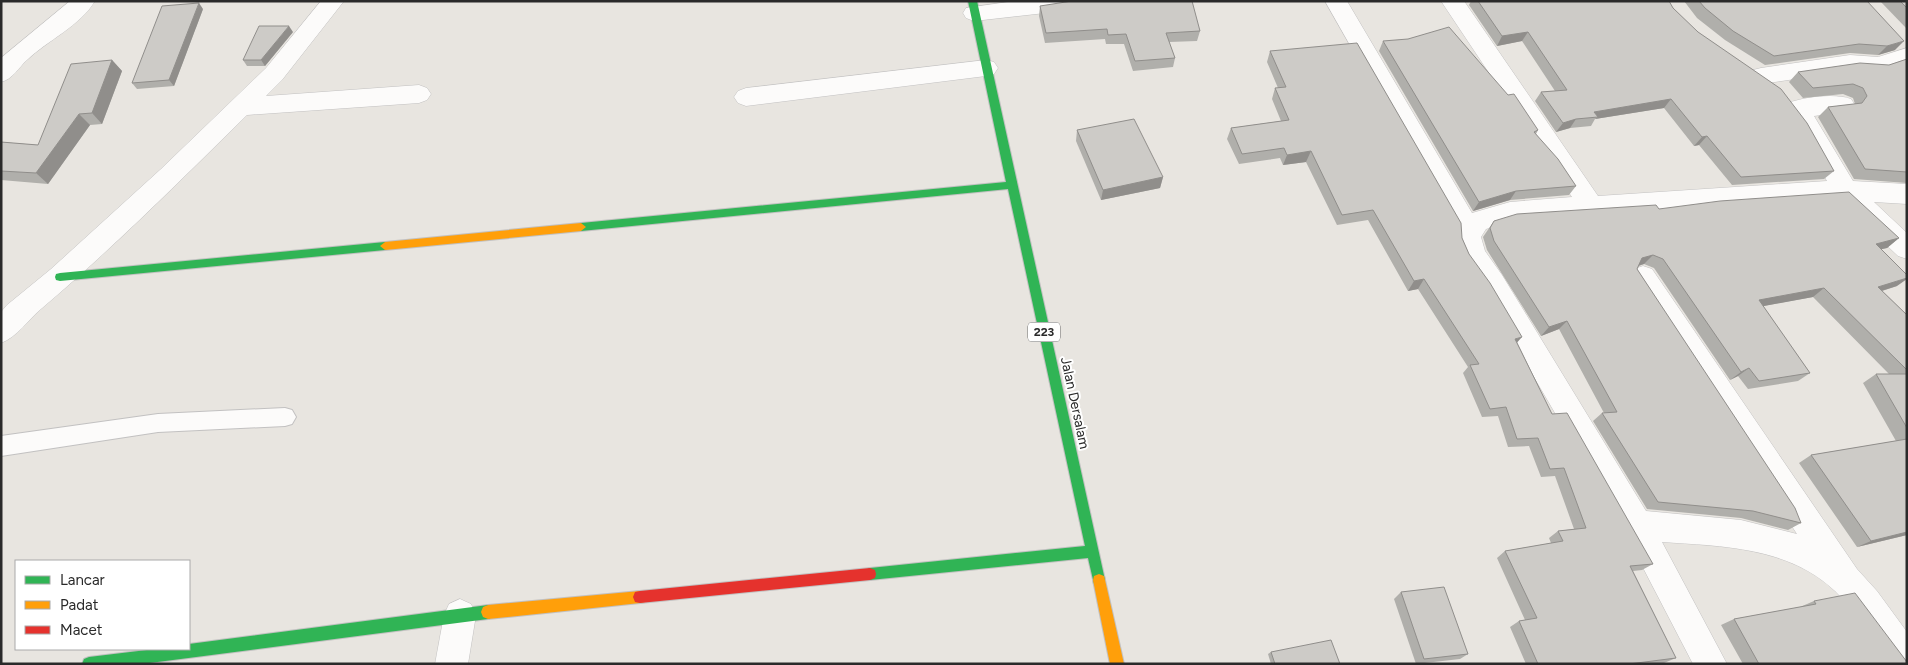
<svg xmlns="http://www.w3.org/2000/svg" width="1908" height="665" viewBox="0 0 1908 665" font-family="Figtree,sans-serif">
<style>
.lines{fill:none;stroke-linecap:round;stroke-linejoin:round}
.lane-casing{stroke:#c2c1c1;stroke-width:2}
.street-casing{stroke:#c2c1c1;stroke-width:1}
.fast-casing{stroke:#c2c1c1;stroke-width:2}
.slow-casing{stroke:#c2c1c1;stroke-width:2}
.jam-casing{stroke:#c2c1c1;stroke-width:2}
.lane{fill:#fcfbfa;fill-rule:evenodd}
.street{fill:#fcfbfa;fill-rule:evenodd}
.fast{fill:#30b455;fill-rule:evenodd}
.slow{fill:#ff9f0a;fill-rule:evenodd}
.jam{fill:#e5322d;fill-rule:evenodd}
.wall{fill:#b0afab}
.shaded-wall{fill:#908e8b}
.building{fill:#cdcbc7;stroke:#908e8b}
.labels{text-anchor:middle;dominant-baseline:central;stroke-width:4;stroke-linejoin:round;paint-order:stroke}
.shield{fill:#fff;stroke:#6a6a6a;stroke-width:1}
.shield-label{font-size:12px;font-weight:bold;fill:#2a2a2a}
.street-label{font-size:14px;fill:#2a2a2a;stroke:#fff}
</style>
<rect width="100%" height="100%" fill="#e8e5e0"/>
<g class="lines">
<g class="lane-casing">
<polygon id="lane" points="285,408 292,410 296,417 292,424 285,426 158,432 1,456 1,436 158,414"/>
</g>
<g class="street-casing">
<g id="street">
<path d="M70,1H95C80,26 48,40 27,60C18,68 13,79 1,82V58Z"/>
<path d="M321,1H344L282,80L266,96L419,85L427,88L431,94L427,100L419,103L247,115C180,181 113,248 41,309C28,320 17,337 1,343V312L7,305L51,269L161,169L266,68Z"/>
<polygon points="1015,1 1101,1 1098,6 1090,8 974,21 966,18 963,13 966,8"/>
<path d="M1325,1H1347L1472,213L1510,202L1572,197L1441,1H1464L1598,196L1827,181L1795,123L1798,118L1788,115L1784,109L1788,103C1805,97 1834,93 1851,99L1855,105L1851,111L1814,116L1853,181L1907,184V204L1874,202L1907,233V259L1898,256L1839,200L1510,222L1486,229L1481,237L1485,251L1502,275L1646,511L1741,520L1797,534L1630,277L1634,269L1643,266L1652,269L1857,569L1877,591L1907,632V664H1890C1872,639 1857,612 1835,591C1789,547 1722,546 1662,542L1727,664H1693L1626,535L1484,291C1473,276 1451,251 1456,232Z"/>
<polygon points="1907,48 1907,64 1878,73 1850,71 1761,84 1753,82 1749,76 1753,70 1761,68 1850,55 1878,57"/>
<polygon points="986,60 994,62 998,68 994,74 986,76 746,106 738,103 734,97 738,91 746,88"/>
<polygon points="460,599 471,604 476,615 468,664 435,664 444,615 449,604"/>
</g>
</g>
<g class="fast-casing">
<g id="fast">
<polygon points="968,1 977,1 1105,580 1104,584 1099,586 1094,584 1088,558 870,580 865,578 864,574 865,570 870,568 1085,546 1008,189 581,231 576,227 581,223 1006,182"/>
<polygon points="385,242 390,246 385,250 60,281 56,280 55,277 56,274 60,273"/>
<polygon points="488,605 493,607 495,612 493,617 488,619 142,664 82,664 84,659 89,657 155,649 189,649 189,644"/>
</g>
</g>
<g class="slow-casing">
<g id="slow">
<polygon points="581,223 586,227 581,231 385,250 380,246 385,242"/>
<polygon points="1099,574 1104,576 1105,580 1124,664 1110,664 1093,580 1094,576"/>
<polygon points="640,591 645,592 647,597 645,602 640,603 488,619 483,617 481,612 483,607 488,605"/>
</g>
</g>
<g class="jam-casing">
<polygon id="jam" points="870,568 875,570 876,574 875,578 870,580 640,603 635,602 633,597 635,592 640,591"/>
</g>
<use href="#lane" class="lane"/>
<use href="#street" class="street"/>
<use href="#fast" class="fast"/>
<use href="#slow" class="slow"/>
<use href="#jam" class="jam"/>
</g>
<g class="wall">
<polygon points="1471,1 1673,8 1834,171 1824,179 1732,185 1699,145 1694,146 1664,108 1595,119 1591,126 1570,128 1556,132 1535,101 1541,92 1555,91 1522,41 1497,46 1469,5"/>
<polygon points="1684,1 1867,1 1895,50 1878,55 1850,53 1765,65 1725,40 1697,18"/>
<polygon points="1880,1 1907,1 1907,29"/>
<polygon points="1040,6 1200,31 1197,41 1169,42 1175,58 1173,67 1133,71 1124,44 1106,44 1105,39 1045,43 1039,16"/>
<polygon points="203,9 174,86 137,89 132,83"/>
<polygon points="293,32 265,66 247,66 243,60"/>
<polygon points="1383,41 1538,130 1536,134 1576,186 1569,195 1510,200 1473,211 1379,51"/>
<polygon points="1270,51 1462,238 1469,254 1517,342 1552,414 1653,564 1642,570 1633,571 1676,658 1664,663 1660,664 1526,664 1510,627 1519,621 1525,620 1497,558 1505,551 1551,543 1549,538 1558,531 1574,529 1555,476 1541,477 1529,446 1508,447 1498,416 1482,417 1463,373 1468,367 1418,289 1408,291 1368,220 1337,225 1306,162 1283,165 1280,158 1239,164 1227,139 1231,128 1281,121 1272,99 1275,88 1278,88 1267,62"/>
<polygon points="1907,59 1907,183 1854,179 1818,117 1828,107 1855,104 1853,98 1843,94 1803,98 1789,82 1798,72 1889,65"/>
<polygon points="112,60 122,71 102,124 90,125 48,184 1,180 1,142 38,145"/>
<polygon points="1077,130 1163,177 1160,188 1101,200 1076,141"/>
<polygon points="1659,209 1899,238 1887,248 1881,249 1897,286 1882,291 1907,315 1907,535 1857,547 1799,463 1811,455 1896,441 1863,383 1876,374 1889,374 1813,297 1763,306 1810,373 1798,381 1748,389 1738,376 1730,380 1654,268 1644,264 1639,266 1637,269 1801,523 1788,530 1741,518 1647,509 1593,421 1602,413 1604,413 1559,329 1541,336 1487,250 1483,237 1494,221"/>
<polygon points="1401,592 1468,654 1460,659 1416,664 1394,599"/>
<polygon points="1814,601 1907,664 1743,664 1721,625 1734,619 1800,607"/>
<polygon points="1271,652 1340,664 1271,664 1268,654"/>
</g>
<g class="shaded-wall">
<polygon points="199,3 203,9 174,86 169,80"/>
<polygon points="289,26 293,32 265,66 261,60"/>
<polygon points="1528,32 1522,41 1497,46 1502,36"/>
<polygon points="1904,41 1895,50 1878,55 1887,46"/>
<polygon points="112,60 122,71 102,124 92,113"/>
<polygon points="1671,99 1664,108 1595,119 1598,117 1594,112"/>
<polygon points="79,114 90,125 48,184 36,173"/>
<polygon points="1576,119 1570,128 1556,132 1563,123"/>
<polygon points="1707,136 1699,145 1694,146 1702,137"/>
<polygon points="1311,151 1306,162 1283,165 1287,155"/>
<polygon points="1163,177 1160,188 1101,200 1103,190"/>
<polygon points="1516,191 1510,200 1473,211 1479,202"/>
<polygon points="1899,238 1887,248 1864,253 1876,244"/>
<polygon points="1653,255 1644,264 1633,267 1642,258"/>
<polygon points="1907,278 1907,279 1897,286 1865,296 1878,287"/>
<polygon points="1424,279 1418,289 1408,291 1414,281"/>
<polygon points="1824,288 1813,297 1748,309 1759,300"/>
<polygon points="1567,321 1559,329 1541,336 1549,327"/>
<polygon points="1522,337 1514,346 1515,339"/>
<polygon points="1749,368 1738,376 1730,380 1741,372"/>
<polygon points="1907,532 1907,535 1857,547 1871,541"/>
</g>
<g class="building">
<polygon points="1072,1 1192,1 1200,31 1166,33 1175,58 1135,61 1126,34 1108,35 1107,29 1046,33 1040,6"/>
<polygon points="1478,1 1669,1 1673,8 1698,32 1781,89 1807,123 1834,171 1741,177 1707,136 1702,137 1671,99 1594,112 1598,117 1576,119 1563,123 1541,92 1567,90 1528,32 1502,36"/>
<polygon points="1699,1 1867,1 1904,41 1887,46 1859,44 1774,56 1733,31 1705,8"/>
<polygon points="1900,1 1907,1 1907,8"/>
<polygon points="199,3 169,80 132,83 162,6"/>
<polygon points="259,26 289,26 261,60 243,60"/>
<polygon points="1449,27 1508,95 1514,94 1538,130 1534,132 1558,159 1576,186 1516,191 1479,202 1383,41 1408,39"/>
<polygon points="1357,43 1461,223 1462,238 1469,254 1490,283 1522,337 1515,339 1552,414 1567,413 1653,564 1630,566 1676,658 1629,664 1538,664 1519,621 1537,618 1505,551 1563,541 1558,531 1586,528 1564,468 1550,469 1538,438 1517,439 1506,407 1490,409 1470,365 1479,364 1424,279 1414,281 1373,210 1342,215 1311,151 1287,155 1284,148 1242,154 1231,128 1289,120 1275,88 1286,87 1270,51"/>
<polygon points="1907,59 1907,172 1865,169 1828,107 1862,103 1867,96 1863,88 1853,84 1813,88 1798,72 1860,63 1889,65"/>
<polygon points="112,60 92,113 79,114 36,173 1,171 1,142 38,145 71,64"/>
<polygon points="1134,119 1163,177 1103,190 1077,130"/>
<polygon points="1849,192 1899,238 1876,244 1907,275 1907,278 1878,287 1907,315 1907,370 1824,288 1759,300 1810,373 1759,381 1749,368 1741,372 1663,259 1653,255 1642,258 1637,269 1795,508 1801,523 1753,511 1658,502 1602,413 1617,412 1567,321 1549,327 1494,241 1490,228 1494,221 1517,214 1656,205 1659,209 1720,201"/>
<polygon points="1876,374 1907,374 1907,428"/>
<polygon points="1907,439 1907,532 1871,541 1811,455"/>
<polygon points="1444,587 1468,654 1424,659 1401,592"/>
<polygon points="1855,593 1907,662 1907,664 1759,664 1734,619 1816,604 1814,601"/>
<polygon points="1331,640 1340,664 1275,664 1271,652"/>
</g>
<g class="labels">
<rect class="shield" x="1028" y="322.5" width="32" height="19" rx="4"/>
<g class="shield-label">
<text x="1044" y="332">223</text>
</g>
<g class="street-label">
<text transform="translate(1075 403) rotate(78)">Jalan Dersalam</text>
</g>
</g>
<rect width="1908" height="665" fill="none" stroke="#2a2a2a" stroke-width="5"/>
<rect x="15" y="560" width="175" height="90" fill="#ffffff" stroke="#aaaaaa"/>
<rect x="25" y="576" width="25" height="8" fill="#30b455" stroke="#aaaaaa"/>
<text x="60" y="585" font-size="15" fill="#2a2a2a">Lancar</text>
<rect x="25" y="601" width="25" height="8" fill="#ff9f0a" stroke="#aaaaaa"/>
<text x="60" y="610" font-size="15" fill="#2a2a2a">Padat</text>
<rect x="25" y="626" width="25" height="8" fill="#e5322d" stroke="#aaaaaa"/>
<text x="60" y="635" font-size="15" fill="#2a2a2a">Macet</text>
</svg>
